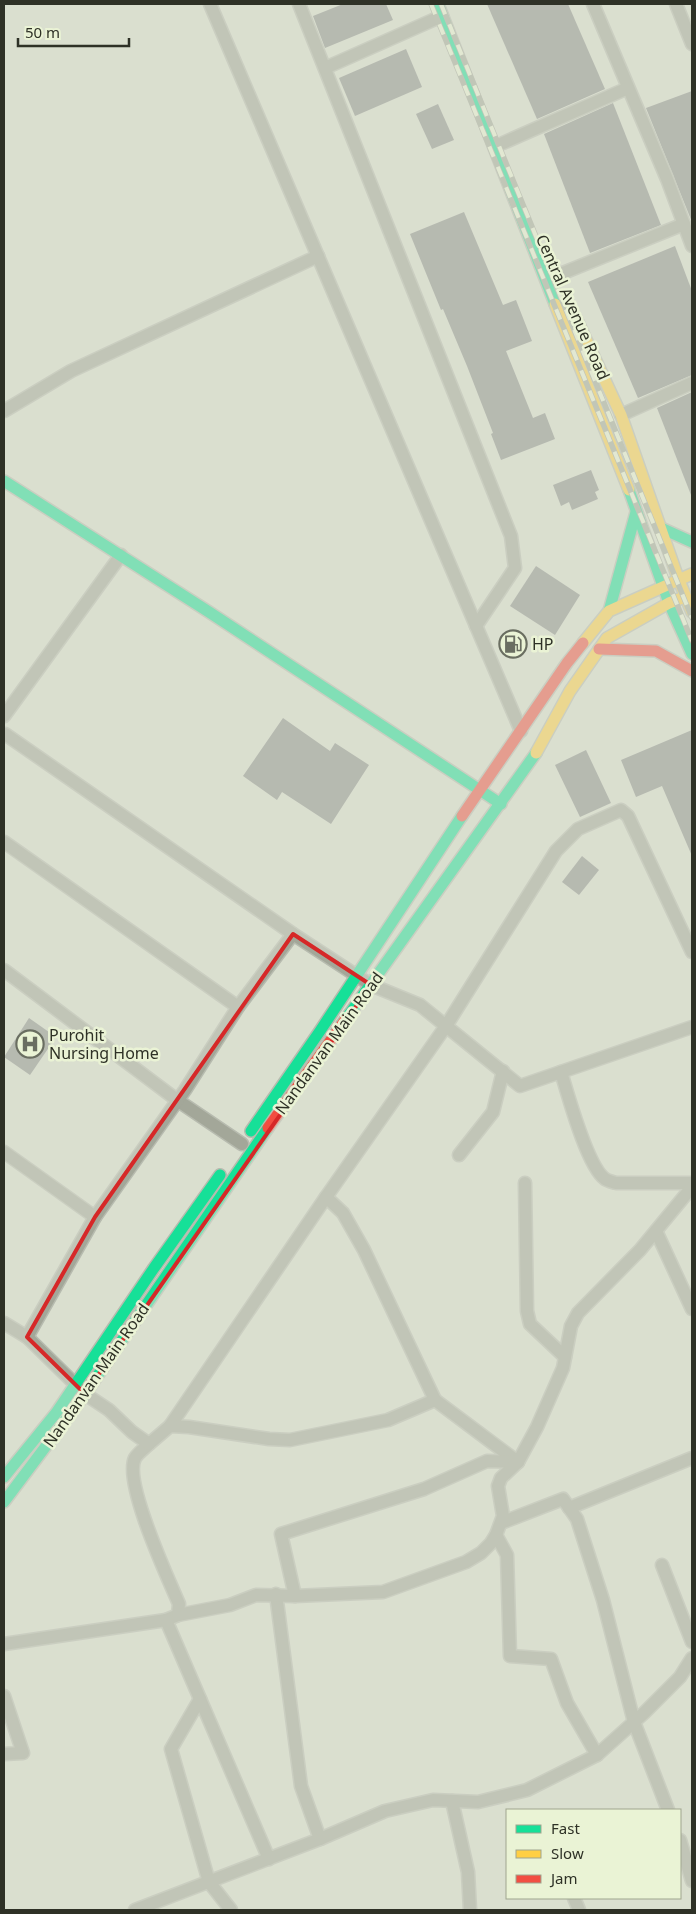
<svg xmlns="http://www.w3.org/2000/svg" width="696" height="1914" viewBox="0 0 696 1914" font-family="'Noto Sans',sans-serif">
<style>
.building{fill:#8a8e8b}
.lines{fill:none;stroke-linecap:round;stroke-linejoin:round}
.street-casing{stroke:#b7bbaf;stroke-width:15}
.fast-casing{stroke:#b7bbaf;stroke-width:14}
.slow-casing{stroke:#b7bbaf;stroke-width:14}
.jam-casing{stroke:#b7bbaf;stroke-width:14}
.street{stroke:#a3a799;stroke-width:12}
.fast{stroke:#16e098;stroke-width:11}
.slow{stroke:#ffcf43;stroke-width:11}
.jam{stroke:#f24e42;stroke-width:11}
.rail-casing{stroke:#a3a89a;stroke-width:5.5}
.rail{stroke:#eaf3d5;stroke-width:4;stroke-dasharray:11;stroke-linecap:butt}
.marked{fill:none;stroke:#d62828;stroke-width:4;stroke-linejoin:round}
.labels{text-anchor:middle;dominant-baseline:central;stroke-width:5;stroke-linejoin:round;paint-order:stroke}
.street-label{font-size:16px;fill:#2e3126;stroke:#eaf3d5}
.poi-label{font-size:16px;fill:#2e3126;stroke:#eaf3d5;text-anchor:start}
</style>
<rect width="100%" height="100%" fill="#dadfcf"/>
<g class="building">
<polygon points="343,4 386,4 393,20 325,48 313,16"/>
<polygon points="487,4 568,4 605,89 537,119"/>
<polygon points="406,49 422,87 355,116 339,78"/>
<polygon points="692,91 692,222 646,108"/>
<polygon points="613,103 661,225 590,253 544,134"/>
<polygon points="438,104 454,140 432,149 416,114"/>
<polygon points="464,212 503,305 516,300 532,341 506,351 533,418 545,413 555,439 501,460 491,434 493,433 467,366 443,309 441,310 410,234"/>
<polygon points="675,246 692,291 692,375 638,398 588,282"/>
<polygon points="692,392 692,495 691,495 657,408"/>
<polygon points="591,470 599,490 595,492 598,499 572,510 569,502 561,506 553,485"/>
<polygon points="536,566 580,595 555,635 510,606"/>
<polygon points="283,718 330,751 335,743 369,765 331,824 282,792 277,800 243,776"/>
<polygon points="692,730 692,856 662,786 636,797 621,760"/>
<polygon points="586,750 611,803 580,817 555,765"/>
<polygon points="582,856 599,870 579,895 562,882"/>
<polygon points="29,1018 56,1037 30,1075 4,1057"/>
</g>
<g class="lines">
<g class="street-casing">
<g id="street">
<polyline points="210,4 521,731"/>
<polyline points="299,4 511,536 515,568 476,626"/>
<polyline points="593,4 667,179 692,246"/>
<polyline points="676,4 692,44"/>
<polyline points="325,68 442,16"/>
<polyline points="503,143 628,88"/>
<polyline points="558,275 684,224"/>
<polyline points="4,411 71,371 318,256"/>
<polyline points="621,415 692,383"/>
<polyline points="4,716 121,555"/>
<polyline points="5,734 293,934 371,985 420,1005 520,1086 692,1027"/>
<polyline points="4,842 238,1007"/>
<polyline points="4,970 177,1100 242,1144"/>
<path d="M561,1072C568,1095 587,1166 605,1179C608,1181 613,1182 616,1183H692"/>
<polyline points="4,1152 95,1217"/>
<polyline points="459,1155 493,1112 503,1071"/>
<polyline points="525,1183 527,1311 530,1324 565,1357"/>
<polyline points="326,1197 446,1026 556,851 578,829 621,810 628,816 692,952"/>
<polyline points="656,1231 692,1309"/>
<path d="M4,1323L27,1337L85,1394L109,1410L132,1432L149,1444C145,1448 138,1453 135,1458C123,1482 168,1578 179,1604L178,1615L166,1620L4,1644"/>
<polyline points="27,1337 95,1217 185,1090 238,1007 293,934"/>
<polyline points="170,1426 326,1197 343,1213 364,1250 435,1400"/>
<polyline points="149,1444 170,1426 189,1427 269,1439 290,1440 388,1420 435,1400 518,1462"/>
<polyline points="569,1508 692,1458"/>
<polyline points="501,1523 563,1499 577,1519 603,1600 634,1722 668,1810"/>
<polyline points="496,1535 507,1555 510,1656 551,1659 567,1703 597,1755"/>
<polyline points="662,1565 692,1642"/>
<polyline points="276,1594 301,1786 320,1839"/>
<polyline points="295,1596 281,1534 424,1489 487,1461 518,1462"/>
<polyline points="178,1615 230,1605 256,1595 295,1596 383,1592 466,1562 481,1553 491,1543 496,1535 503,1516 498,1486 501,1478 518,1462 537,1427 563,1368 571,1326 578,1313 640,1250 692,1187"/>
<polyline points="166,1620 269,1859"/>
<polyline points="4,1696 23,1753 4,1754"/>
<polyline points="200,1699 171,1749 209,1882 231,1910"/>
<polyline points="452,1801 468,1872 470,1910"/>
<polyline points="680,1840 692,1881"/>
<polyline points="574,1898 579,1910"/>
<polyline points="135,1910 320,1839 385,1811 433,1800 478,1802 527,1790 597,1755 644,1713 680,1677 692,1658"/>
</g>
</g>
<g class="fast-casing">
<g id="fast">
<polyline points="438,4 555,304"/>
<polyline points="4,481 209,612 501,804"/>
<polyline points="629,490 669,603 692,654"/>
<polyline points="661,528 692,542"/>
<polyline points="609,611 636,512"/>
<polyline points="346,1019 536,753"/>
<polyline points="251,1131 320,1031 462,816"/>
<polyline points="4,1477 56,1413 154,1268 220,1175"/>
<polyline points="4,1502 85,1394 268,1128"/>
</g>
</g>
<g class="slow-casing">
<g id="slow">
<polyline points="555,304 629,490"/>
<polyline points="576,318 621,415 678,578 692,612"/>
<polyline points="583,643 609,611 692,574"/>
<polyline points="536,753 570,691 607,638 669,603 682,598"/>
</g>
</g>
<g class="jam-casing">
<g id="jam">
<polyline points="599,649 656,651 692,671"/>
<polyline points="462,816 567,663 583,643"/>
<polyline points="268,1128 346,1019"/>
</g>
</g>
<use href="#street" class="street"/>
<use href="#fast" class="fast"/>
<use href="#slow" class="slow"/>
<use href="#jam" class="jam"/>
<g class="rail-casing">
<g id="rail">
<polyline points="431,4 692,641"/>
<polyline points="441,4 692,618"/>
</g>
</g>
<use href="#rail" class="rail"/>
</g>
<path d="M0 0H696V1914H0ZM293,934L371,985L85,1394L27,1337L95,1217Z" fill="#dadfcf" fill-opacity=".55" fill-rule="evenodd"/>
<path class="marked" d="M293,934L371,985L85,1394L27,1337L95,1217Z"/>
<defs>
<g id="fuel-ring" transform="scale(1.4375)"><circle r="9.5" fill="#eaf3d5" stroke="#6a6e61" stroke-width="1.5"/><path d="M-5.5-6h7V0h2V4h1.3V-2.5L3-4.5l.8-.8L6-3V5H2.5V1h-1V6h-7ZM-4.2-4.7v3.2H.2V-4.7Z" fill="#6a6e61"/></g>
<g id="hospital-ring" transform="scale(1.4375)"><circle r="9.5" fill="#eaf3d5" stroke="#6a6e61" stroke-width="1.5"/><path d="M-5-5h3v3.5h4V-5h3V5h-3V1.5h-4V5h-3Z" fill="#6a6e61"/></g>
</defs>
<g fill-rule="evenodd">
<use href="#fuel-ring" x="513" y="644"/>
<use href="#hospital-ring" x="30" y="1044"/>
</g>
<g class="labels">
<g class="street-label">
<text transform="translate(573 307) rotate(66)">Central Avenue Road</text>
<text transform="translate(329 1043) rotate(-54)">Nandanvan Main Road</text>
<text transform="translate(96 1375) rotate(-55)">Nandanvan Main Road</text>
</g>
<g class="poi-label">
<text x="532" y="644">HP</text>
<text x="49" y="1035">Purohit<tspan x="49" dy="18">Nursing Home</tspan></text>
</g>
</g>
<rect width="696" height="1914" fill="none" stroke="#2e3126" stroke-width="10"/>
<rect x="506" y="1809" width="175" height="90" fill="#eaf3d5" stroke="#9fa58f"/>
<rect x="516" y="1825" width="25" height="8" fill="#16e098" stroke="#9fa58f"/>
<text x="551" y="1834" font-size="15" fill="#2e3126">Fast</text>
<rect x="516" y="1850" width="25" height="8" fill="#ffcf43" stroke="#9fa58f"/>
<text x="551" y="1859" font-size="15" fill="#2e3126">Slow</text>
<rect x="516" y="1875" width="25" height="8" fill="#f24e42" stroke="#9fa58f"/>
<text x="551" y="1884" font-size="15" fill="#2e3126">Jam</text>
<path d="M18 38v8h111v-8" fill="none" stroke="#2e3126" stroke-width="2.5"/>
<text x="25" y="38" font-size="15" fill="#2e3126" stroke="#eaf3d5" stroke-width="4" paint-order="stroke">50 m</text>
</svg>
